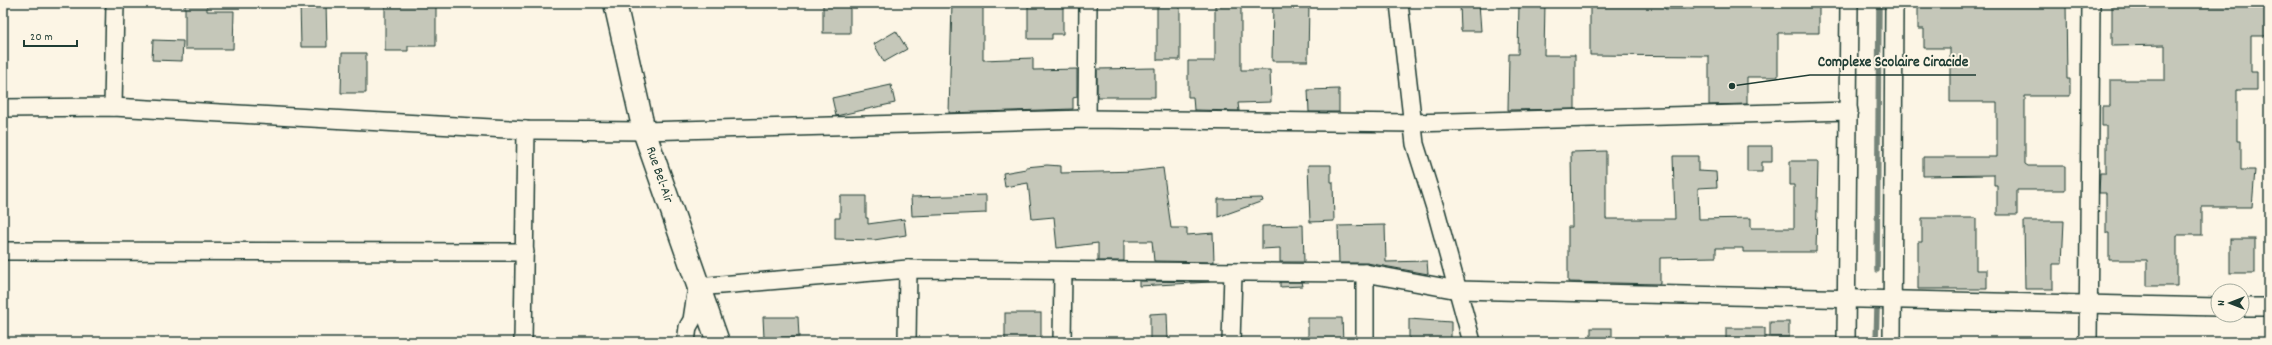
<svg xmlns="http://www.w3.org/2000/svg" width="2272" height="345" viewBox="0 0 2272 345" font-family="Dekko,sans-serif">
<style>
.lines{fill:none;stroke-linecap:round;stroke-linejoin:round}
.stream{stroke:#758479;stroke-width:5.5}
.building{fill:#c5c7b9;stroke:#1f3d34}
.street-casing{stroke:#1f3d34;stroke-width:20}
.secondary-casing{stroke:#1f3d34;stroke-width:25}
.street{stroke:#fcf5e5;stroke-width:17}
.secondary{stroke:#fcf5e5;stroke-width:22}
.labels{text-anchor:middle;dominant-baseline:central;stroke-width:4;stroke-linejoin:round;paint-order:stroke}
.street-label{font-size:14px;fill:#1f3d34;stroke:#fcf5e5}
.leader{fill:none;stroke:#1f3d34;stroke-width:1.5}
.callout-dot{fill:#1f3d34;stroke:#fcf5e5;stroke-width:1.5}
.callout-label{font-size:15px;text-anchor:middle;font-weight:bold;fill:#1f3d34;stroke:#fcf5e5;stroke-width:4;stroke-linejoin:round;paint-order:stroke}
</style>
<rect width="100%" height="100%" fill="#fcf5e5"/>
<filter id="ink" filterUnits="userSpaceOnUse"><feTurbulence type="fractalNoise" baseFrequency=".025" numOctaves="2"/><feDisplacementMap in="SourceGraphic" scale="8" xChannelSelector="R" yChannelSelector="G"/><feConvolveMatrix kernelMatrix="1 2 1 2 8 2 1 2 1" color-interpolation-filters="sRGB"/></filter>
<g filter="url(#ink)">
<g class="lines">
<g class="stream">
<polyline points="1877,270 1879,3"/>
<polyline points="1876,342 1877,309"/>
</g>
</g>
<g class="building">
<polygon points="185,3 207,3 207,11 234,11 233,49 185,49"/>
<polygon points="300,3 326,3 327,47 301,47"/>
<polygon points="385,3 436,3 436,46 408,46 408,51 385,51"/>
<rect x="823" y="3" width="27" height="30"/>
<polygon points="952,3 983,3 983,60 1033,58 1033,70 1077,69 1077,97 1073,98 1073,109 949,113"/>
<polygon points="1028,3 1063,3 1063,34 1052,34 1052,39 1028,39"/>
<polygon points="1159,3 1180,3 1180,60 1157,60 1157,4"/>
<polygon points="1273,3 1309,3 1308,61 1272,61"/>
<polygon points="1460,3 1479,3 1481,31 1461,31"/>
<polygon points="1519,3 1545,3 1544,55 1575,55 1575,109 1508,110 1509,54 1518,54"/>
<polygon points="1590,3 1665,3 1665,9 1694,9 1694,5 1710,5 1710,3 1819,3 1819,33 1778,33 1778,77 1747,77 1747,104 1709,105 1709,56 1590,55"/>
<polygon points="1997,3 2066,3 2067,79 2070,79 2070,96 2025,96 2025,164 2028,166 2065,166 2065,190 2017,190 2017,215 1997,215 1997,185 1994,185 1994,175 1923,176 1923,157 1997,157 1997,102 1950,102 1950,48 1924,48 1924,29 1918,29 1918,6 1997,5"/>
<polygon points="2112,3 2253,3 2253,8 2267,8 2267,36 2251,36 2251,72 2257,72 2257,90 2237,90 2237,141 2241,141 2241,170 2255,170 2252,207 2202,207 2202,235 2177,235 2177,286 2147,286 2147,260 2109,260 2109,233 2106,233 2106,193 2099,193 2100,173 2106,173 2106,126 2102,126 2102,106 2110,106 2110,80 2165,80 2165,45 2112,46"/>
<polygon points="1215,5 1241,5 1241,70 1270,70 1271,102 1238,103 1239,111 1194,110 1193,97 1188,97 1188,61 1215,61"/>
<polygon points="896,31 907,49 884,62 874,44"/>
<polygon points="153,40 183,41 182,61 152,60"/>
<polygon points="342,53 366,53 366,93 341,93"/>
<polygon points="1155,68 1155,97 1097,97 1097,69"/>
<polygon points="891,85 895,103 836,116 832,98"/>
<polygon points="1339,89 1339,112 1309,112 1308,90"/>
<polygon points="1747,146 1772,146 1772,162 1762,162 1762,172 1747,172"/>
<polygon points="1606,151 1606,219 1675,219 1673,156 1698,156 1698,171 1716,172 1717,187 1698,188 1699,219 1751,218 1751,228 1794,228 1794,185 1790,185 1790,161 1818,161 1816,252 1743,252 1743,248 1716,248 1716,257 1660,258 1660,284 1568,282 1568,227 1572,227 1571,152"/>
<polygon points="1047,165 1061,166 1061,173 1137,171 1163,168 1171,228 1187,228 1187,235 1213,233 1214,262 1154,261 1152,241 1124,241 1124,261 1098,261 1098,243 1057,248 1054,217 1032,219 1028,183 1005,187 1003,173 1026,169 1026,167"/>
<polygon points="1308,165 1331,165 1331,182 1333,182 1334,221 1310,222"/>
<polygon points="986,195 986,213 912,216 911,197"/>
<polygon points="840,196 866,196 866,218 868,218 868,224 904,219 906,235 874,240 835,239 835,218 840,218"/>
<polygon points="1262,198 1263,201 1218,217 1218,199"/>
<polygon points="1922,218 1976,218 1976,270 1987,270 1987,289 1918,289 1918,242 1922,242"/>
<polygon points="2024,221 2064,221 2062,264 2053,264 2053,289 2025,289"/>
<polygon points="1303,225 1304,262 1280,262 1280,248 1262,249 1262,226"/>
<polygon points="1385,225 1386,262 1427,261 1428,274 1367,263 1339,263 1338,226"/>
<rect x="2230" y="239" width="25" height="34"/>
<polygon points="1139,281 1210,282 1139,286"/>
<polygon points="1280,282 1302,282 1303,286 1280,287"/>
<rect x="1005" y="313" width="36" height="29"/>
<polygon points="1167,313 1168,342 1150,342 1150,314"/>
<polygon points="763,317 798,317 799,337 764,338"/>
<polygon points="1308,318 1342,318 1343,342 1308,342"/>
<polygon points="1409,319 1451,322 1451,342 1409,342"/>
<rect x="1770" y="322" width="19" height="15"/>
<rect x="1591" y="328" width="21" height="14"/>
<rect x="1726" y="328" width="39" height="14"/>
</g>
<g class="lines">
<g class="street-casing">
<g id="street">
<polyline points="1399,3 1415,144 1436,211 1472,342"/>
<polyline points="113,107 115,3"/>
<polyline points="3,108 113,107 526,130 644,131 1087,119 1413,123 1849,111"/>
<polyline points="1087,119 1088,3"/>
<polyline points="3,251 525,252"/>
<polyline points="2242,307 2269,307"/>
<polyline points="523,342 526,130"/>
<polyline points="686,342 688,327 692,320 697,287 908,269 1365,273 1458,290 2218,307"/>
<polyline points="907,342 908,269"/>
<polyline points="1062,342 1063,271"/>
<polyline points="1231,342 1233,273"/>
<polyline points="1365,342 1365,273"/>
<polyline points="1846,342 1849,3"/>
<polyline points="1892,342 1894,3"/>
<polyline points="2088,342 2091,3"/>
</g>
</g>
<g class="secondary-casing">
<polyline id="secondary" points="615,3 644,131 718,342"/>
</g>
<use href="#street" class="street"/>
<use href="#secondary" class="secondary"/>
</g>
</g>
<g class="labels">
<g class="street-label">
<text transform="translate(659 175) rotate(71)">Rue Bel-Air</text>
</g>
</g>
<path class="leader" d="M1732 86L1810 75H1976"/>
<circle class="callout-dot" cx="1732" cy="86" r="4"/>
<g class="callout-label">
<text x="1893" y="66">Complexe Scolaire Ciracide</text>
</g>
<rect width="2272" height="345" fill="none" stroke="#fcf5e5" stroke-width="16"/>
<rect x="8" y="8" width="2256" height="329" fill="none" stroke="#1f3d34" stroke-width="1.5" filter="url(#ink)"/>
<g transform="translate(2230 303) rotate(270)"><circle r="19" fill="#fcf5e5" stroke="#a4ab9e"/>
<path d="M0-3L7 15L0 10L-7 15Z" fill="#1f3d34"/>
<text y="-6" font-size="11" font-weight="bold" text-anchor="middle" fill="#1f3d34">N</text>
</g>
<path d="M24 40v6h53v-6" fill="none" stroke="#1f3d34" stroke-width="2"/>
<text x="30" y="40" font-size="12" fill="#1f3d34" stroke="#fcf5e5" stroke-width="3" paint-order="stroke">20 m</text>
</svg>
